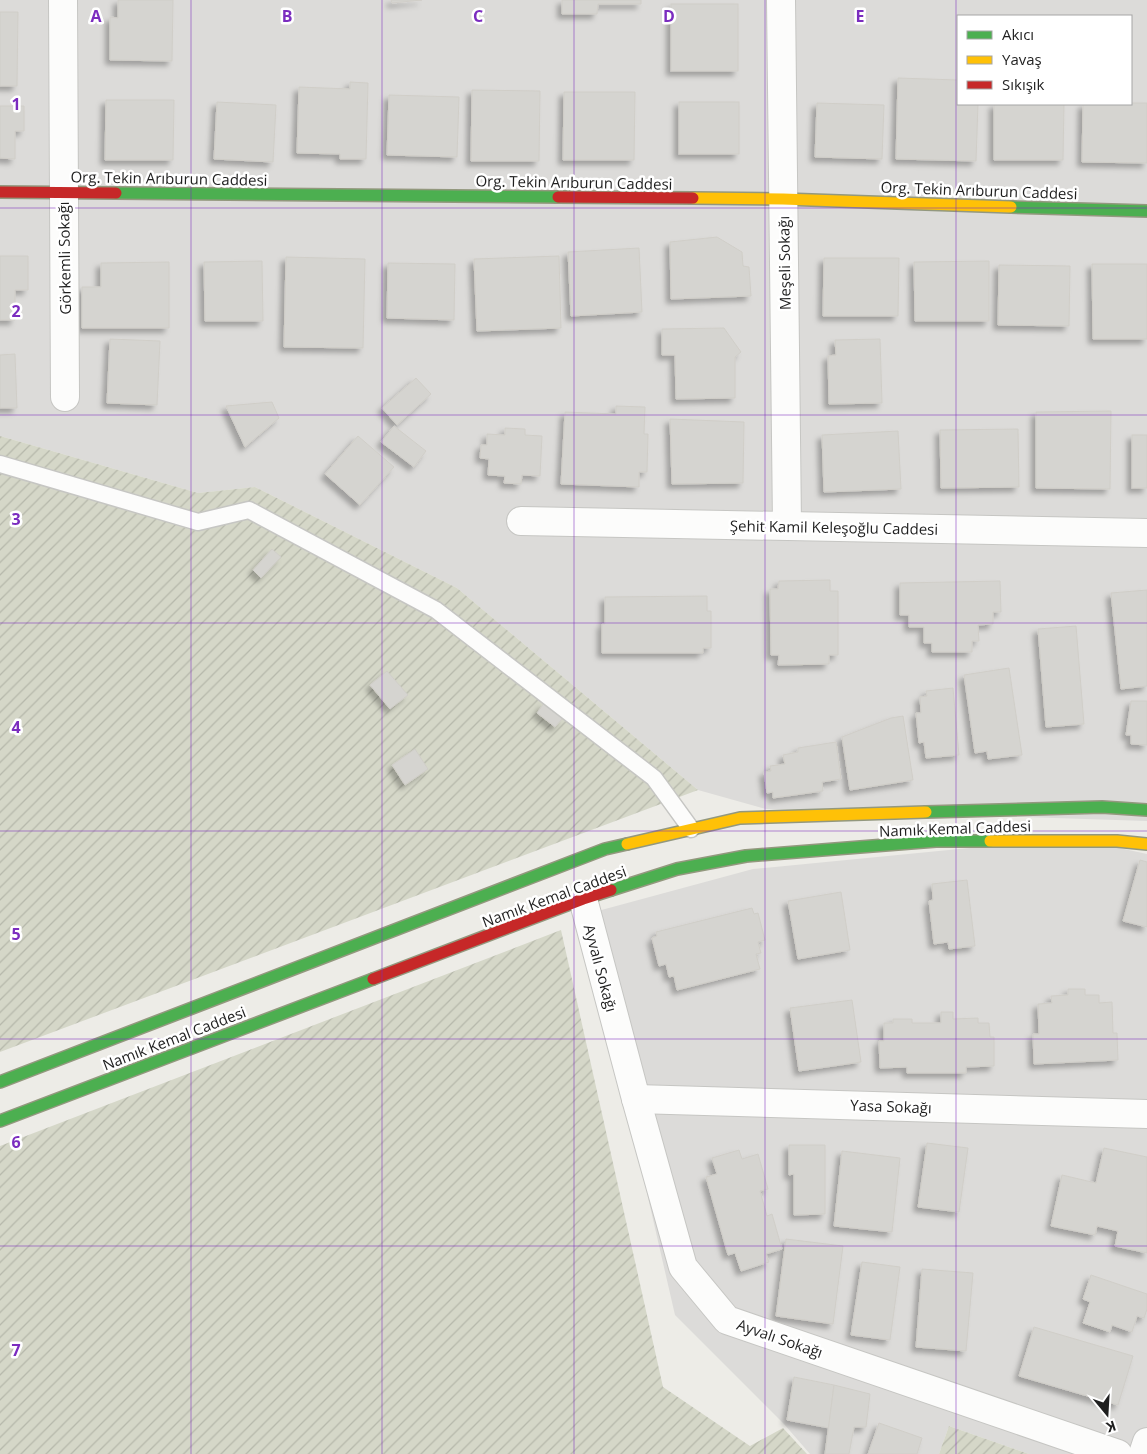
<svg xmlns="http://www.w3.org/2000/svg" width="1147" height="1454" viewBox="0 0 1147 1454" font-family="'Open Sans',sans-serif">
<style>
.residential{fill:#dcdbd9;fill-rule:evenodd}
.construction{fill:url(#construction-furrows)}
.building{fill:#d5d4d0;stroke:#d0cec8;filter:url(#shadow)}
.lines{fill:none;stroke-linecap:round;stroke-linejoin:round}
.lane-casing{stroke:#c6c6c3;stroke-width:19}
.street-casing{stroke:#c6c6c3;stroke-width:30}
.fast-casing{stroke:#93987e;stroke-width:14}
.slow-casing{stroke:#93987e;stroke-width:14}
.jam-casing{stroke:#93987e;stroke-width:14}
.lane{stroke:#fcfcfb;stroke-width:16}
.street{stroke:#fcfcfb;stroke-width:28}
.fast{stroke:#4caf50;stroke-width:11}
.slow{stroke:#ffc107;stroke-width:11}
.jam{stroke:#c62828;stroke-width:11}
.grid{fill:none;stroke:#7b2cbf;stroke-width:1;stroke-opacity:0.55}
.labels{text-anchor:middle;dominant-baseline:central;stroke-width:5;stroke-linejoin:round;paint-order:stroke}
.street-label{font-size:15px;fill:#1f1f1f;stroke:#fff}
.grid-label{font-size:16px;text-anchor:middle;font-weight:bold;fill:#7b2cbf;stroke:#fff;stroke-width:5;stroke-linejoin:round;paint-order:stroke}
</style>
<defs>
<pattern id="construction-furrows" width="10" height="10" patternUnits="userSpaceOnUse" patternTransform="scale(1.25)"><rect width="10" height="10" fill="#d5d7c8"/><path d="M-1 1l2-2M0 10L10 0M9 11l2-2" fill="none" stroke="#b6b8ab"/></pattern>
<filter id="shadow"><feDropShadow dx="-4.5" dy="4.5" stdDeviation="2.5" flood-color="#0004"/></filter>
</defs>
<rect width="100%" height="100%" fill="#edece7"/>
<g class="residential">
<path d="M0,0H1147V821L766,809L698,790L457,588L255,487L198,493L0,436ZM958,16H1131V104H958Z"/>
<polygon points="1073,838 1147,854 1147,1454 1029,1454 949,1426 939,1454 810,1454 784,1424 675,1315 583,915 753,869"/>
</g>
<g class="construction">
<polygon points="0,436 198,493 255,487 457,588 698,790 0,1052"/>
<polygon points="561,930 663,1387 750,1446 783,1428 807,1454 0,1454 0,1146"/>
<polygon points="949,1426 1029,1454 939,1454"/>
</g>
<g class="building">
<polygon points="118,0 173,0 172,61 110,60 110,17 118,18"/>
<polygon points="391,0 422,0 392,3"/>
<polygon points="562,0 641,0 641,4 598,4 597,14 562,14"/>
<rect x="671" y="4" width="67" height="67"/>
<polygon points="0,12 18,12 17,86 0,86"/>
<polygon points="898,78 958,80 958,104 978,104 976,161 896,159"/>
<polygon points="350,82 368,83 366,159 340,159 340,154 297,153 299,87 350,89"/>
<polygon points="472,90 540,91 539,161 471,161"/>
<polygon points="564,92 635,92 634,160 563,160"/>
<polygon points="389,95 459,97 457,157 387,155"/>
<polygon points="106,100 174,100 173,160 105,160"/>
<polygon points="217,102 276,105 273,162 214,159"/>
<rect x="679" y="102" width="60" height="52"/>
<polygon points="817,103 884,105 882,159 815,157"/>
<polygon points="1131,103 1147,103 1147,163 1082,162 1083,104"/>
<polygon points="994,104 1064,104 1063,160 994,160"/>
<polygon points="0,106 24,106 24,131 15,131 15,159 0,158"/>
<polygon points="717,237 742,252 743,266 749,267 751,296 671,299 670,242"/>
<polygon points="639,248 642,312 571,316 568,252"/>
<polygon points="0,256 28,256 28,290 15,290 15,320 0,320"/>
<polygon points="559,256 561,328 477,331 474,259"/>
<polygon points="286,257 365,259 363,348 284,347"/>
<polygon points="824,258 899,258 898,316 823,316"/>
<polygon points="262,261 263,321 205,321 204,262"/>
<polygon points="989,261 989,321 915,321 914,262"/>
<polygon points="169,262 169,328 82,328 82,287 101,287 101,263"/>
<polygon points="388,263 455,264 454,320 387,318"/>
<polygon points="1092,264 1147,264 1147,339 1093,339"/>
<polygon points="999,265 1070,266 1069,326 998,325"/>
<polygon points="724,328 741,352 735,357 735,398 676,399 675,355 662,355 662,329"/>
<polygon points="110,339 160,341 157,405 107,403"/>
<polygon points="880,339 882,403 829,404 828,356 836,355 835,340"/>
<polygon points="15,354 17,408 0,408 0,355"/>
<polygon points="416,378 431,394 397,425 382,408"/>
<polygon points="272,402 279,418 245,447 226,406"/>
<polygon points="616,406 645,407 644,434 648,434 647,472 639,472 639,487 561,484 565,412 616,414"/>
<polygon points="1111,411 1110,489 1036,488 1036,412"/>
<polygon points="670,419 744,422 743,483 672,484"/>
<polygon points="394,426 426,451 414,467 381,442"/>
<polygon points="505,428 525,429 525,435 542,436 540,476 522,475 521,484 504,483 505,476 488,475 489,459 480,458 481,445 487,445 487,434 505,435"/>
<polygon points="1018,429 1019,487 941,488 940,430"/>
<polygon points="898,431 901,489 824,492 822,435"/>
<rect x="1132" y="435" width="15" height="53"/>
<polygon points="358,436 394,467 360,505 325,474"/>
<polygon points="272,549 281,557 261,578 253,570"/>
<polygon points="830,580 830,591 838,591 838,655 829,655 829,664 778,665 779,655 771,655 770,589 778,589 779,581"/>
<polygon points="1000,581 1001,612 993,612 993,624 978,625 979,641 972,641 972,652 932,652 932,643 924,643 924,627 909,627 909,615 900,615 900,583"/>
<polygon points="1147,590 1147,686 1121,689 1111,593"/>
<polygon points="707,596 707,611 711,611 711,648 703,648 703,653 602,653 602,624 605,624 605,597"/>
<polygon points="1076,626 1084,724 1046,727 1038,629"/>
<polygon points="1009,668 1022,755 988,759 987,751 975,753 964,675"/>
<polygon points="387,671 408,695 390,709 370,685"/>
<polygon points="953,688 959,755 926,758 924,742 919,743 916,713 921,713 920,697 927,696 926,691"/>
<polygon points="1131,701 1147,701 1147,745 1131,744 1131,735 1126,735"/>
<polygon points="544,703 563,718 555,727 537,713"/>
<polygon points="903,716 913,780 850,790 842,737 891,718"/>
<polygon points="836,742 841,779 822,782 823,791 773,798 773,792 767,793 764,772 771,771 770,766 785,764 783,755 798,752 798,748"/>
<polygon points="415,749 428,769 405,785 392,765"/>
<polygon points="1140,860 1147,862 1147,927 1123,921"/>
<polygon points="967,880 975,946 949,949 948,942 934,944 929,901 933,900 932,884"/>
<polygon points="841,892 850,950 798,959 788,901"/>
<polygon points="752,908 754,914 758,913 765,940 758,942 761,953 756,954 760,969 677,990 674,976 669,977 666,964 659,966 652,938 657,936 656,932"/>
<polygon points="1068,989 1085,989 1085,995 1099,995 1099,1003 1112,1002 1113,1033 1117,1033 1118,1060 1034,1064 1033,1034 1039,1034 1038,1004 1052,1003 1051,996 1068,995"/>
<polygon points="852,1000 861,1062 799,1071 790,1008"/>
<polygon points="941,1012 953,1012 953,1019 978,1018 978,1023 989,1023 990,1037 994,1037 994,1066 966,1067 966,1073 907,1073 907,1067 880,1068 879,1041 884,1041 884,1023 893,1023 893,1019 912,1019 912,1023 941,1023"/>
<polygon points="927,1143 968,1148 959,1212 918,1207"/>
<polygon points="789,1145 825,1145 825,1214 794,1215 794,1174 789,1175"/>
<polygon points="1104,1148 1147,1157 1147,1253 1115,1246 1118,1231 1097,1226 1095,1235 1051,1226 1062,1175 1096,1183"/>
<polygon points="739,1150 742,1159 758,1154 768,1189 760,1191 767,1216 772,1214 782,1249 766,1254 769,1262 741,1271 735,1253 728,1255 706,1177 717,1174 712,1158"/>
<polygon points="842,1151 900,1158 892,1232 834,1226"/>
<polygon points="786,1239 843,1246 833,1324 776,1316"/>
<polygon points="862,1262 900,1267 890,1340 851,1335"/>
<polygon points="922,1269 973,1273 966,1351 916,1347"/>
<polygon points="1091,1275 1147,1294 1147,1309 1144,1318 1137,1316 1132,1332 1112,1325 1110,1332 1083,1323 1090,1302 1083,1299"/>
<polygon points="1034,1327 1133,1356 1118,1405 1019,1376"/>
<polygon points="794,1377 834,1385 829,1428 787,1420"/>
<polygon points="834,1385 870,1394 866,1427 854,1427 849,1454 825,1454"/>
<polygon points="879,1423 922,1438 917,1454 868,1454"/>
</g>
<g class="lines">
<g class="lane-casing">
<polyline id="lane" points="0,464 198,522 249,510 436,610 654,778 691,829"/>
</g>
<g class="street-casing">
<g id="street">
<polyline points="63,0 65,397"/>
<polyline points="781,0 787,525"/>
<polyline points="521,521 1147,533"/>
<polyline points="583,899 636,1099 683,1267 727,1320 1118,1454"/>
<polyline points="636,1099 1147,1114"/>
<polyline points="1143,1454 1147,1442"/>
</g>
</g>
<g class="fast-casing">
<g id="fast">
<polyline points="116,193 558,197"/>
<polyline points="1011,207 1147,211"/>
<polyline points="926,812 1102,807 1147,810"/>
<polyline points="611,890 677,869 746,856 936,841 990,841"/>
<polyline points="0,1082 605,849 627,844"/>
<polyline points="0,1121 373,979"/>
</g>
</g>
<g class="slow-casing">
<g id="slow">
<polyline points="693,198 783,199 1011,207"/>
<polyline points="990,841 1117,841 1147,844"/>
<polyline points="627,844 740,818 926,812"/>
</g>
</g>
<g class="jam-casing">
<g id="jam">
<polyline points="0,192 116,193"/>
<polyline points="558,197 693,198"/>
<polyline points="373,979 583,899 611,890"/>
</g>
</g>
<use href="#lane" class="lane"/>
<use href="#street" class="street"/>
<use href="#fast" class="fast"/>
<use href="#slow" class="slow"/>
<use href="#jam" class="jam"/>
</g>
<path class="grid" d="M191,0V1454M382,0V1454M574,0V1454M765,0V1454M956,0V1454M0,208H1147M0,415H1147M0,623H1147M0,831H1147M0,1039H1147M0,1246H1147"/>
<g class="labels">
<g class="street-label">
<text transform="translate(169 178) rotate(1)">Org. Tekin Arıburun Caddesi</text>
<text transform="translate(574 182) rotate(1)">Org. Tekin Arıburun Caddesi</text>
<text transform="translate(979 190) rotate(2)">Org. Tekin Arıburun Caddesi</text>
<text transform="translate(64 258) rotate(-91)">Görkemli Sokağı</text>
<text transform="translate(784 263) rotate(-91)">Meşeli Sokağı</text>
<text transform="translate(834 527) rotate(1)">Şehit Kamil Keleşoğlu Caddesi</text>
<text transform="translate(955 828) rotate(-2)">Namık Kemal Caddesi</text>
<text transform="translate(554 896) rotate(-20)">Namık Kemal Caddesi</text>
<text transform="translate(601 968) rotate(75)">Ayvalı Sokağı</text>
<text transform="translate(174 1038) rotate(-21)">Namık Kemal Caddesi</text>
<text transform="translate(891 1106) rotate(2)">Yasa Sokağı</text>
<text transform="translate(780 1338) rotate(19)">Ayvalı Sokağı</text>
</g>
</g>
<g class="grid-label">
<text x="96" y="22">A</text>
<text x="287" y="22">B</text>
<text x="478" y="22">C</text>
<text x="669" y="22">D</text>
<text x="860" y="22">E</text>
<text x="16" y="110">1</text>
<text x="16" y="317">2</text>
<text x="16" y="525">3</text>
<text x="16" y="733">4</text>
<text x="16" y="940">5</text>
<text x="16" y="1148">6</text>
<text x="16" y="1356">7</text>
</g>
<rect x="957" y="15" width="175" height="90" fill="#ffffff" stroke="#a5a5a5"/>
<rect x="967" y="31" width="25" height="8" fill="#4caf50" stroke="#a5a5a5"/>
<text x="1002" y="40" font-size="15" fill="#1f1f1f">Akıcı</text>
<rect x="967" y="56" width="25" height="8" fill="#ffc107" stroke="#a5a5a5"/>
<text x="1002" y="65" font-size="15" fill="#1f1f1f">Yavaş</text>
<rect x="967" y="81" width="25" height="8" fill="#c62828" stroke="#a5a5a5"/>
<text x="1002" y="90" font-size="15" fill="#1f1f1f">Sıkışık</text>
<g transform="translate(1107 1414) rotate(162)" stroke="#ffffff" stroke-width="4" paint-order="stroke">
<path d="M0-4L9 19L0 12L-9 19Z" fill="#1f1f1f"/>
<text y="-8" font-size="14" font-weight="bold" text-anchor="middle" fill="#1f1f1f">K</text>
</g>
</svg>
